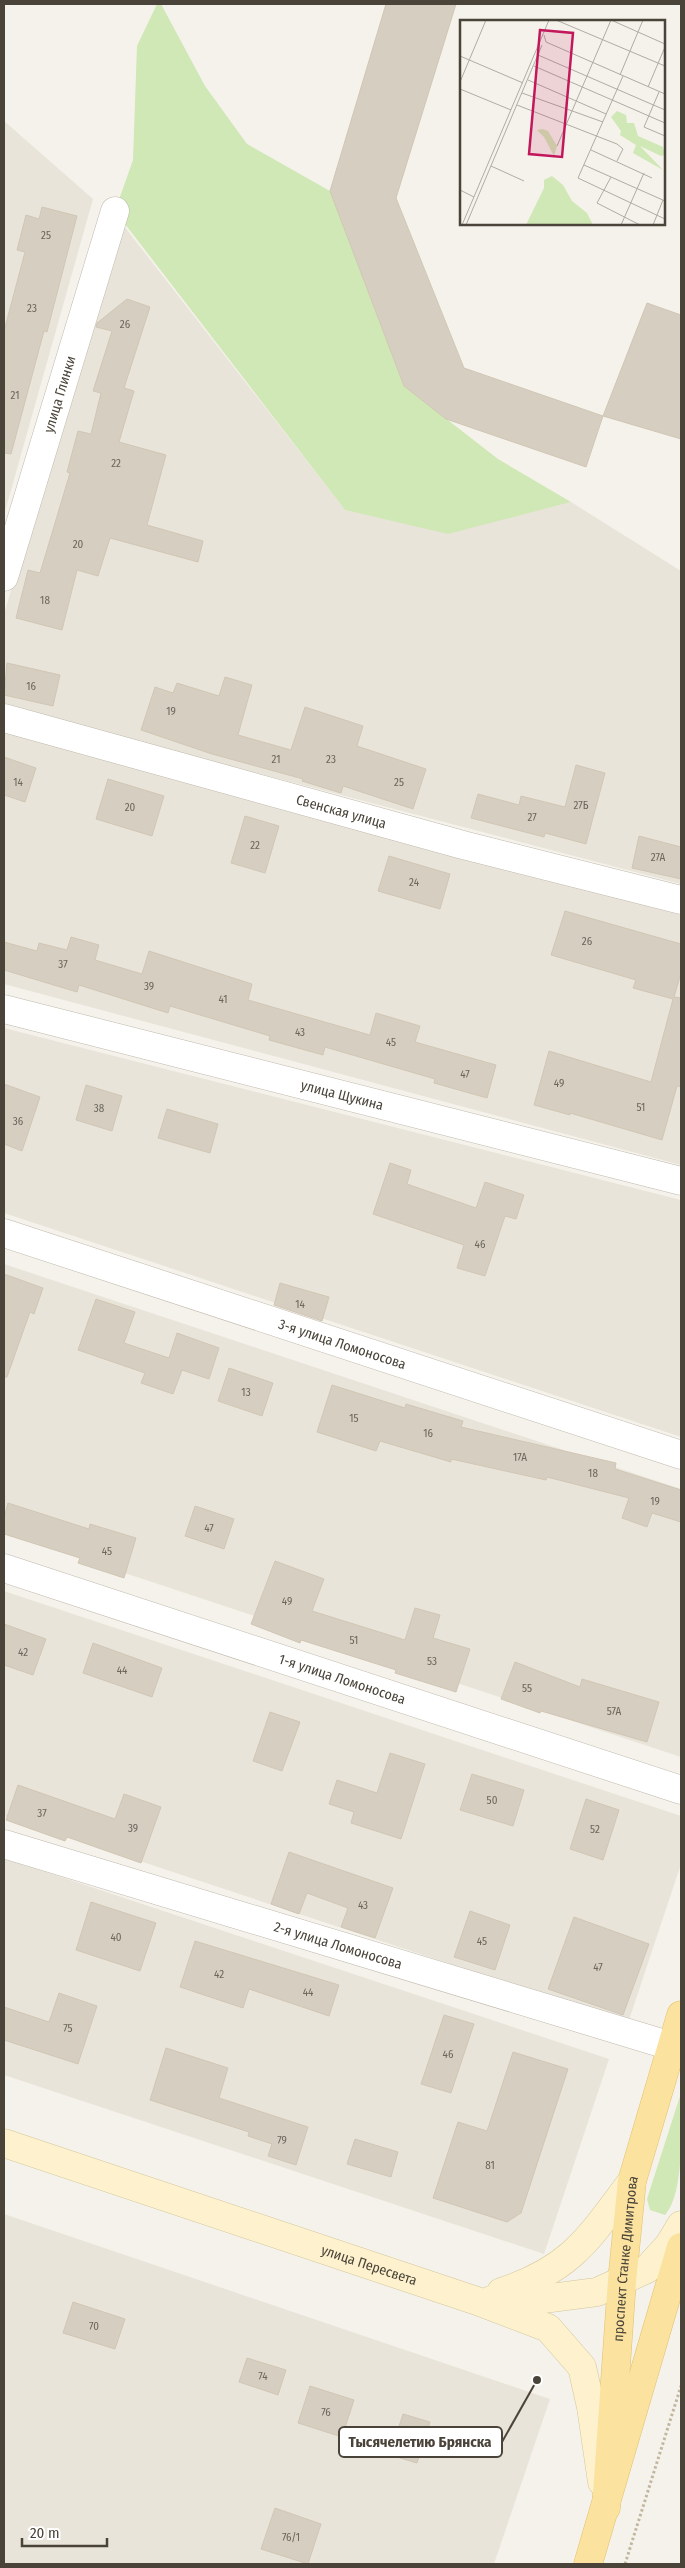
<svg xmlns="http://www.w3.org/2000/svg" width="685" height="2568" viewBox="0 0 685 2568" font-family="'Fira Sans Condensed',sans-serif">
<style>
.residential{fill:#e9e4d9}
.green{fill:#d0e7b6}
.building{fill:#d6cec1;stroke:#d1c6b4}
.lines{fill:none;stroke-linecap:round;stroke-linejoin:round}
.minor-casing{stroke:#c0baae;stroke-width:29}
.secondary-casing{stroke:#d3c69c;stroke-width:29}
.primary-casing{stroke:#e1c06d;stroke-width:29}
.path{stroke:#c2b69f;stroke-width:3;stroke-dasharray:2.5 2.5;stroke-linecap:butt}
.minor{stroke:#fff;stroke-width:28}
.secondary{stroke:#fdf2cd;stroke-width:28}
.primary{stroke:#fbe29e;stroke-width:28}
.labels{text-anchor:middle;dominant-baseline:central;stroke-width:4;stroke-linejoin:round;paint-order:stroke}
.number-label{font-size:11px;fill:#6c665b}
.street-label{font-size:14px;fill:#494339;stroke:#fff}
.inset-road{fill:none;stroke:#b0aca4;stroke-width:1}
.view{fill:#c2185b;fill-opacity:0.15;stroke:#c2185b;stroke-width:2.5}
.inset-edge{fill:none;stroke:#494339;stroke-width:2.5}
.leader{fill:none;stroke:#494339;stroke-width:2}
.callout-dot{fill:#494339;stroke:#fff;stroke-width:2}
.callout{fill:#fff;stroke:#494339;stroke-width:2}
.callout-label{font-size:15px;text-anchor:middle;font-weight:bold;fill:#494339}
</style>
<rect width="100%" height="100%" fill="#f5f2eb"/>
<g class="residential">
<polygon points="4,121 93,199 4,515"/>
<polygon points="120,221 345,510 448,533 571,502 681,571 681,884 4,707 4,614"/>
<polygon points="4,732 681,915 681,1165 4,984"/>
<polygon points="4,1028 681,1200 681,1437 4,1213"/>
<polygon points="4,1264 681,1489 681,1757 4,1533"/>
<polygon points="4,1591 681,1816 681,1864 628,2023 4,1816"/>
<polygon points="4,1858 609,2059 544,2254 4,2075"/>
<polygon points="4,2214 550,2399 494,2564 4,2564"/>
</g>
<g class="green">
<polygon points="157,4 161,4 205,86 247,144 330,191 404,386 498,459 571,502 448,534 345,510 115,211 133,160 137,46"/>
<path d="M681,2093C681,2125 685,2193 665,2215L650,2210L647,2199Z"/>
</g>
<g class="building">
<polygon points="386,4 456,4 396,198 464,368 603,416 586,467 446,419 404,386 330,191"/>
<polygon points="42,207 77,216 47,332 44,331 11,454 4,453 4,331 25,252 17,250 26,215 39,219"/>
<polygon points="127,299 150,307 124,388 134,391 119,442 166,455 147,525 203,541 198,562 110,538 98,576 77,570 62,630 16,618 28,570 40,573 70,473 67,472 78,431 91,434 101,393 93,391 112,331 96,327 97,323"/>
<polygon points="647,303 681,315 681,439 603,416"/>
<polygon points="7,663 60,675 53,706 4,695"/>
<polygon points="225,677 252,685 238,735 291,750 305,707 363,726 357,746 426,769 413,809 343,786 341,793 302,781 303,779 212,754 141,730 155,687 173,693 177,683 219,696"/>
<polygon points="4,757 36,768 25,802 4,795"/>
<polygon points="576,765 605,773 586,844 545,833 544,837 471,818 478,794 519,805 521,796 565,807"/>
<polygon points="108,779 164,796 152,836 96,819"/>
<polygon points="245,816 279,826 265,873 231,863"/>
<polygon points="639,836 681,847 681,879 632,868"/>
<polygon points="389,856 450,874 440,909 378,891"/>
<polygon points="565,911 681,944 681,973 674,997 681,998 681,1087 677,1086 662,1140 570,1113 570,1115 534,1105 549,1051 651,1082 673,999 633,988 636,980 551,955"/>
<polygon points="71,937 99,945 95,960 142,974 149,951 252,984 248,1000 370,1035 376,1013 420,1026 415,1042 496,1065 487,1098 434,1083 435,1079 325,1047 323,1055 269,1040 270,1036 170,1006 168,1013 79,985 77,992 4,970 4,942 37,951 39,943 67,950"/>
<polygon points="4,1084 40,1097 22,1151 4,1144"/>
<polygon points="86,1085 122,1096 112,1131 76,1120"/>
<polygon points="167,1109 218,1124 210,1153 158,1138"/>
<polygon points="390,1163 411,1170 407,1184 476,1208 485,1182 524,1195 516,1219 505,1216 485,1276 457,1268 464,1245 373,1214"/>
<polygon points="4,1274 43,1288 34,1314 30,1312 7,1377 4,1377"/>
<polygon points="280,1283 329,1297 322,1321 274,1305"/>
<polygon points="96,1299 135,1312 124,1343 169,1358 177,1333 219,1348 209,1379 182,1370 173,1394 141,1383 145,1373 78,1350"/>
<polygon points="229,1368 273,1383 262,1416 218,1401"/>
<polygon points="332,1385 405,1408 406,1404 463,1421 461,1427 616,1463 615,1469 681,1490 681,1522 652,1513 647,1527 622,1518 629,1498 547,1477 546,1480 451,1459 451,1462 380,1441 376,1451 317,1432"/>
<polygon points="8,1503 89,1529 90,1524 136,1538 124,1578 78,1563 80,1558 4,1534 4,1518"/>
<polygon points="195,1506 234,1519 224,1549 185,1536"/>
<polygon points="275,1561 324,1579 312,1611 405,1640 415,1608 440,1615 433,1638 470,1649 456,1692 395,1673 396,1670 301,1640 300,1643 251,1624"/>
<polygon points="4,1624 46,1639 33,1675 4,1665"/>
<polygon points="93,1643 162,1668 152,1697 83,1673"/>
<polygon points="515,1662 580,1687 582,1679 659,1702 647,1742 541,1711 540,1713 501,1699"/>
<polygon points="270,1712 300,1722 282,1771 253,1761"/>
<polygon points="390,1753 425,1764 401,1839 351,1823 354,1812 329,1804 337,1780 377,1793"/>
<polygon points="472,1774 524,1790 513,1826 460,1810"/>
<polygon points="18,1785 115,1819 124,1794 161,1807 141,1863 67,1837 65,1841 6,1820"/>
<polygon points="586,1799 619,1810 603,1860 570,1849"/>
<polygon points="289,1852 393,1888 375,1938 341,1927 348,1908 307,1893 299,1914 271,1904"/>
<polygon points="91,1902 156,1923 140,1971 76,1950"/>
<polygon points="470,1911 510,1925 495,1970 454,1957"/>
<polygon points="574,1917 649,1944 623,2015 548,1989"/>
<polygon points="195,1941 339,1985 329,2016 249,1989 243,2008 180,1987"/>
<polygon points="59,1993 97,2006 78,2064 4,2040 4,2007 49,2022"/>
<polygon points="444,2015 474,2024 451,2093 421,2084"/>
<polygon points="166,2048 228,2068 219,2098 308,2127 296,2165 268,2156 272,2144 248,2136 249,2132 150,2100"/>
<polygon points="513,2052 568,2069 521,2213 507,2222 433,2198 458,2122 487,2131"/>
<polygon points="355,2139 398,2152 391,2177 347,2164"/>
<polygon points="73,2302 125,2319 115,2349 63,2333"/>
<polygon points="247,2358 286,2370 278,2395 239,2382"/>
<polygon points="310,2386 354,2400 342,2437 298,2423"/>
<polygon points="403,2414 430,2422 417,2463 390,2455"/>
<polygon points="275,2508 321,2524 308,2564 261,2549"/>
</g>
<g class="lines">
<g class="minor-casing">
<g id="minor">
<path id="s1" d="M4,577L115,211"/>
<path id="s2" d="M4,718L463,845L681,900"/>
<path id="s3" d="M4,1009L681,1181"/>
<path id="s4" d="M4,1233L681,1455"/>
<path id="s5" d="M4,1568L681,1790"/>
<path id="s6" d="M4,1844L671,2046"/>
</g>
</g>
<g class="secondary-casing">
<g id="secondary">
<path id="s7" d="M4,2143L477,2301L548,2328L582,2367L591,2407L602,2482"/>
<path d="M501,2292C572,2269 589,2238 632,2181"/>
<polyline points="491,2300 543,2299 597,2292 647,2269 669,2245 681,2225"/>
</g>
</g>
<g class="primary-casing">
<g id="primary">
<path id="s8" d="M606,2508L622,2281L632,2181L681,2015"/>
<polyline points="588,2564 681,2247"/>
</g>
</g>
<polyline class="path" points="625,2564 681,2386"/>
<use href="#minor" class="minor"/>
<use href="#secondary" class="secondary"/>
<use href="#primary" class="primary"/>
</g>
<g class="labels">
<g class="number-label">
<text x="46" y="235">25</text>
<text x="32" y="308">23</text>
<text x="125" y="324">26</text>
<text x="15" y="395">21</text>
<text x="116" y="463">22</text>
<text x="78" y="544">20</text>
<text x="45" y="600">18</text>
<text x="31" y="686">16</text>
<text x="171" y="711">19</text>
<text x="276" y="759">21</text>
<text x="331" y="759">23</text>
<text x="18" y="782">14</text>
<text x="399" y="782">25</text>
<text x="581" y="805">27Б</text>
<text x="130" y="807">20</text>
<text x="532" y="817">27</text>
<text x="255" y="845">22</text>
<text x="658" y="857">27А</text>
<text x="414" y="882">24</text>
<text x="587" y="941">26</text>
<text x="63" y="964">37</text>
<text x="149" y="986">39</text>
<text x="223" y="999">41</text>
<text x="300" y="1032">43</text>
<text x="391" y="1042">45</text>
<text x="465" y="1074">47</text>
<text x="559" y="1083">49</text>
<text x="641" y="1107">51</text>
<text x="99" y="1108">38</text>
<text x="18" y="1121">36</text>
<text x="480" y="1244">46</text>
<text x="300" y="1304">14</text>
<text x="246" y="1392">13</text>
<text x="354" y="1418">15</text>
<text x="428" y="1433">16</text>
<text x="520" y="1457">17А</text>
<text x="593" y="1473">18</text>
<text x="655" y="1501">19</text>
<text x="209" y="1528">47</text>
<text x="107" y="1551">45</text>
<text x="287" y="1601">49</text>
<text x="354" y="1640">51</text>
<text x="23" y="1652">42</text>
<text x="432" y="1661">53</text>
<text x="122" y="1670">44</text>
<text x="527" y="1688">55</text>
<text x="614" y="1711">57А</text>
<text x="492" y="1800">50</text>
<text x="42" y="1813">37</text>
<text x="133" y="1828">39</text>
<text x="595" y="1829">52</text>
<text x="363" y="1905">43</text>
<text x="116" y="1937">40</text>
<text x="482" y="1941">45</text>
<text x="598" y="1967">47</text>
<text x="219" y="1974">42</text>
<text x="308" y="1992">44</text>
<text x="68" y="2028">75</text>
<text x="448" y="2054">46</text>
<text x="282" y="2140">79</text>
<text x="490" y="2165">81</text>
<text x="94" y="2326">70</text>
<text x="263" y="2376">74</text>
<text x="326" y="2412">76</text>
<text x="291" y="2537">76/1</text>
</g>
<g class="street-label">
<text stroke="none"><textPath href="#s1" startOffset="191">улица Глинки</textPath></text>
<text stroke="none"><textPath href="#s2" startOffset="350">Свенская улица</textPath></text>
<text stroke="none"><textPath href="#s3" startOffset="349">улица Щукина</textPath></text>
<text stroke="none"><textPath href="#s4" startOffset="356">3-я улица Ломоносова</textPath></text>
<text stroke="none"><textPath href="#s5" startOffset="356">1-я улица Ломоносова</textPath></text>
<text stroke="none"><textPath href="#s6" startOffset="349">2-я улица Ломоносова</textPath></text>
<text stroke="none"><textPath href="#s8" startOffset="250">проспект Станке Димитрова</textPath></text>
<text stroke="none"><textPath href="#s7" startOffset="385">улица Пересвета</textPath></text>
</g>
</g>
<g transform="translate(460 20)">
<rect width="205" height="205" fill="#f5f2eb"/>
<path d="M157,91L166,95L167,103H174L178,116L203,127L205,135L201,136L180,126L203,150L173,133L176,125L160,115L161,111L151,97ZM83,109L88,111L97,126L94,136L84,117L77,110ZM92,156L103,165L112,181L127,193L133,205H66L84,168V160Z" fill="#d0e7b6"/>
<path class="inset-road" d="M96,0L205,46M151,0L205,24M84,15L86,22L205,74M78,35L205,90M0,36L63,63M74,46L205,103M160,55L183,0M163,56L118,158L205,199M68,60L146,94M0,62L26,0M188,67L205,27M0,69L51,90M199,72L184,107L205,116M62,73L143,102M57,85L157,124L163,129L157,141M97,126L151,0M131,130L192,158M124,145L205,181M31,146L64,161M151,157L137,183L180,205M0,170L14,177M2,205L89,0M6,205L82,25M161,205L184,153M193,205L203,180"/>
<path class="view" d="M80,10L113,13L102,137L69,134Z"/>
<rect width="205" height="205" class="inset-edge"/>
</g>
<path class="leader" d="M537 2380L502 2442"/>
<circle class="callout-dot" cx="537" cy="2380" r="5"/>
<rect class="callout" x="339" y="2427" width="163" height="30" rx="5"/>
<g class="callout-label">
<text x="420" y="2447">Тысячелетию Брянска</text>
</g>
<rect width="685" height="2568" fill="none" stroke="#494339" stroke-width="10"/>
<path d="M22 2538v8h85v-8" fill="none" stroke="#494339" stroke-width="2.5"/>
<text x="30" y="2538" font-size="15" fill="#494339" stroke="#ffffff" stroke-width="4" paint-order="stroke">20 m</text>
</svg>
